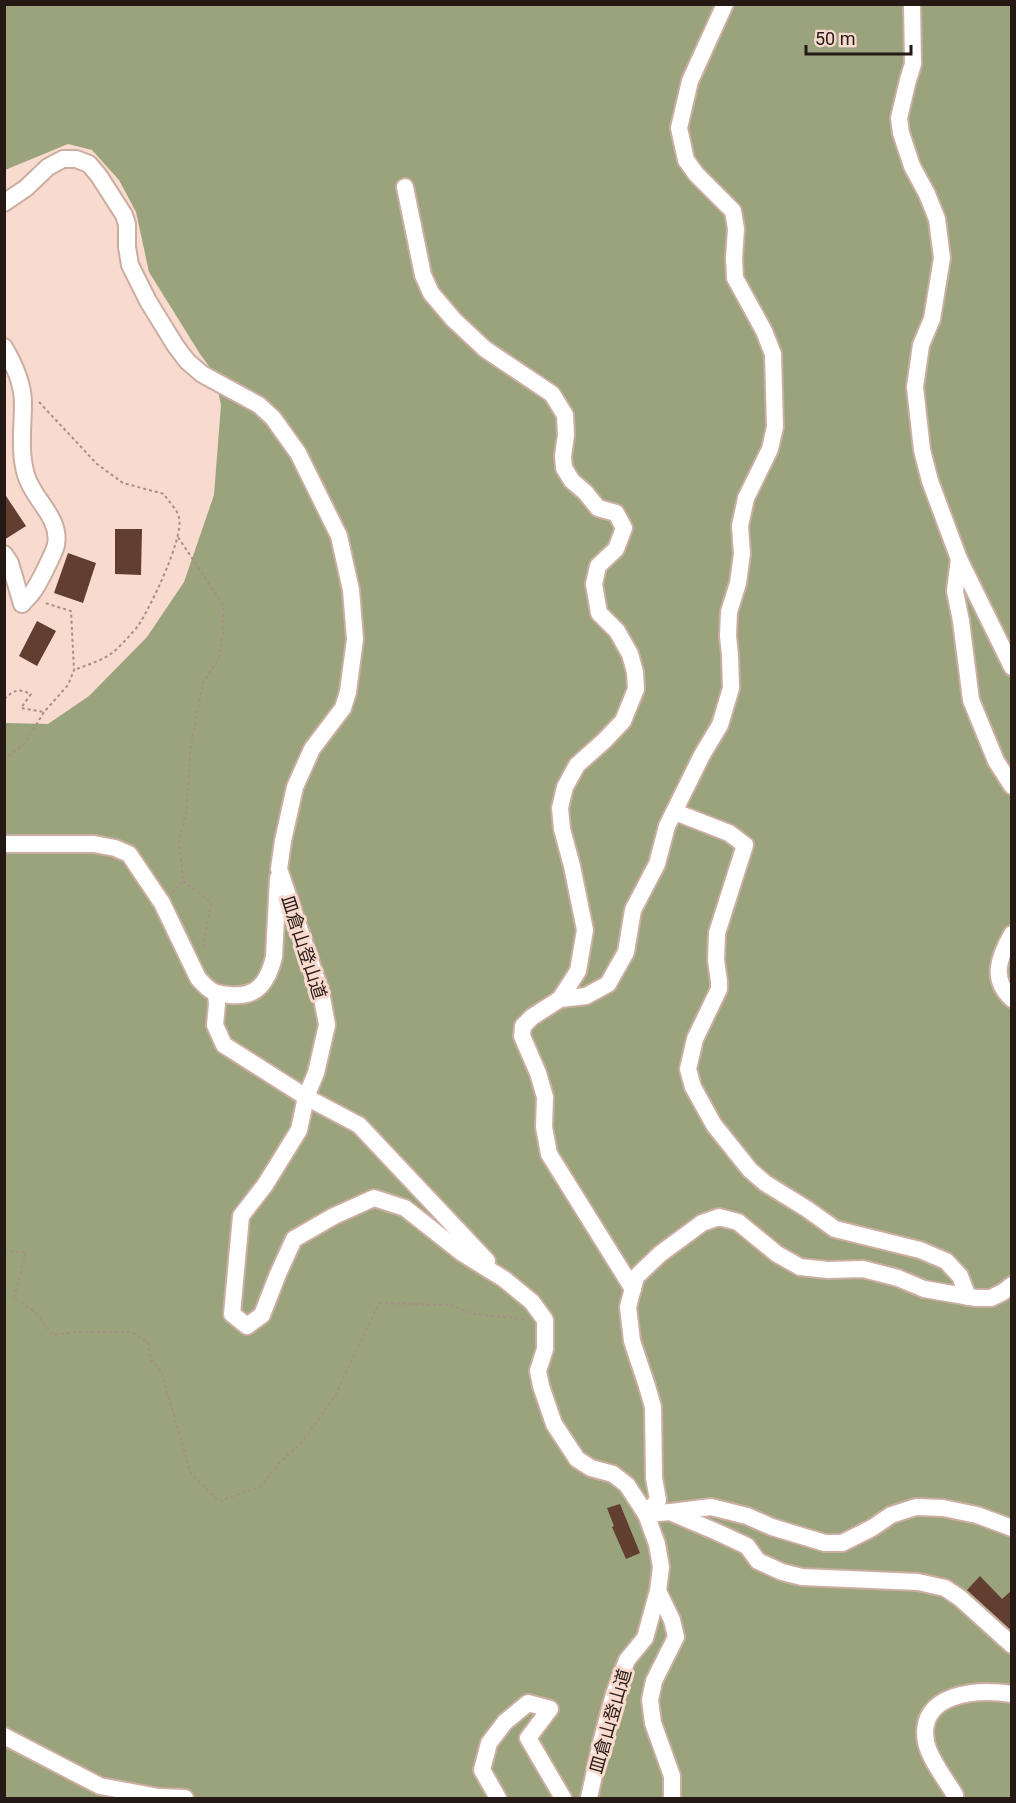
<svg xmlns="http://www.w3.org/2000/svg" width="1016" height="1803" viewBox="0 0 1016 1803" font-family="Roboto,'Noto Sans JP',sans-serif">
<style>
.forest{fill:#9ba37c}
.building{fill:#613e2f}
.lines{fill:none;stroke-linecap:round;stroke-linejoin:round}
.minor-casing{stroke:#cbaea1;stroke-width:20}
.path{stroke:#a68f86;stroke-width:2;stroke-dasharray:3 3;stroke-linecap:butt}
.minor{stroke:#fff;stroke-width:16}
.labels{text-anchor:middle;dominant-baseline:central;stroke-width:6;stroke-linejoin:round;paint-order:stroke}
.street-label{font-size:18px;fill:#241914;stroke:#f9dace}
</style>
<rect width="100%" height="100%" fill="#f9dace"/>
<polygon class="forest" points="5,5 1011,5 1011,1798 5,1798 5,723 48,724 89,696 147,637 184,582 214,495 221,405 214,373 200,354 149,272 136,212 119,180 92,150 68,144 5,170"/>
<g class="building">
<polygon points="4,493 26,526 4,540"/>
<polygon points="115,529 142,529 141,575 115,574"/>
<polygon points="68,553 96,563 83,603 54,593"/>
<polygon points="37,621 56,631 37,666 19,656"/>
<polygon points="620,1504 640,1553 626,1559 612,1527 614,1526 607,1508"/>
<polygon points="980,1576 1002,1599 1011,1591 1011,1630 967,1590"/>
</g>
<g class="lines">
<g class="minor-casing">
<g id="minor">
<polyline points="912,4 913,64 908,80 899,118 901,133 912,166 927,194 937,219 942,258 932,319 921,345 915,387 922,450 930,481 959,559 1012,667"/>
<polyline points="405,187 423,275 431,293 454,320 485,349 552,394 565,415 566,435 563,456 564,468 572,481 585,492 598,508 616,513 624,528 616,549 598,566 594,584 599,613 617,631 630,654 635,672 636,689 623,721 604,741 577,765 565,787 560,808 562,829 572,866 585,930 578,971 560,999"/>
<polyline points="4,203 26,188 48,167 63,159 76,159 89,164 99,176 124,215 127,224 127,247 130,265 148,301 175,345 187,361 202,374 259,405 273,418 298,453 339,536 351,590 355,639 348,692 343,708 312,749 295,787 283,841 279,869 321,992 327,1025 316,1073 306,1097 299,1130 265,1185 241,1216 232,1314 247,1326 262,1315 278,1274 294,1239 334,1216 374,1198 405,1208 462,1253 504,1279 532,1302 545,1320 545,1349 538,1371 541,1386 554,1424 577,1459 591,1468 613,1474 627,1485 646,1514 657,1544 661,1567 658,1591 645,1638 627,1660 614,1694 601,1743 589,1798"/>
<path d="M4,347C14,364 23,383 23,403C23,427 19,451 26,475C33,500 61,517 56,545C54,553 39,583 34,590C31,595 26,599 22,604L10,563L4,554"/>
<polyline points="959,559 955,591 961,621 971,700 996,761 1012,786"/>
<polyline points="675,812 729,833 745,845 717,933 716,960 719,981 719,989 695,1039 688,1069 693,1087 714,1125 750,1170 765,1183 807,1209 835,1229 920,1250 946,1261 960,1276 968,1297"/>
<path d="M4,844H94L115,848L129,854L162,903L198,978C209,991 214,994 230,995C257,998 268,982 274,957L278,878"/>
<path d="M1012,934C999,957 990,979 1012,999"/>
<polyline points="216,994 217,1004 215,1025 224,1045 306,1097 359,1125 487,1261"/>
<polyline points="633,1289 549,1154 544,1127 545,1097 538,1073 522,1036 523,1026 532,1017 560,999 586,996 608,984 626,952 633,910 657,864 667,826 702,755 720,725 731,688 730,655 728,636 729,612 738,583 742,554 740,526 746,498 770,449 775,427 773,354 764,331 735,278 734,258 736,229 733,211 696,174 686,160 679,128 690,81 725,4"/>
<polyline points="671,1512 711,1507 747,1516 772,1527 825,1543 842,1543 872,1528 891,1515 916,1507 943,1508 977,1515 1012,1528"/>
<polyline points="646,1514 658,1500 654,1478 653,1407 647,1386 632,1341 628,1307 636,1277 660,1254 702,1223 719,1217 738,1222 777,1254 800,1267 828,1270 863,1269 898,1278 924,1289 976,1298 991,1298 1003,1292 1012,1285"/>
<polyline points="646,1514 670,1512 717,1532 747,1546 758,1561 782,1572 802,1577 918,1582 945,1588 960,1598 1012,1645"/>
<polyline points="658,1591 672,1620 676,1637 654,1681 650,1700 653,1723 672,1776 672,1798"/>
<polyline points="4,1736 100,1786 159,1797 185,1798"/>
<polyline points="498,1798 482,1770 489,1743 505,1722 528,1703 550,1709 528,1738 563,1798"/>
<path d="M955,1798V1795C946,1780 929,1758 926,1742C917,1692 978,1689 1012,1694"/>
</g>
</g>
<g class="path">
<path d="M39,402L97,464L123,483L164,494C168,501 178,510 179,518C184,538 150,608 138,626C131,634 121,646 112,653C101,661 87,665 74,670"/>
<path d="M4,699C15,690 17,688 31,694L21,708L44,712"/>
<polyline points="4,760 25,743 44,712 68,685 74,670 71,611 45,603"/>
<polyline points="183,881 211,902 203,950"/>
<polyline points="172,893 183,881 179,840 186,814 191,745 203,683 219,658 223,632 223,605 178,537"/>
<polyline points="4,1251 26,1252 14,1298 35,1312 53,1335 77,1332 132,1332 148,1342 151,1360 161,1371 191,1474 219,1501 262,1486 277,1465 302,1442 335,1396 379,1303 450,1305 474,1314 524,1319"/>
</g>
<use href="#minor" class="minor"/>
</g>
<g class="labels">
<g class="street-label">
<text transform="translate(304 947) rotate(72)">皿倉山登山道</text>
<text transform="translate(610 1721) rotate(-74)">皿倉山登山道</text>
</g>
</g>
<rect width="1016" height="1803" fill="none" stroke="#241914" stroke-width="12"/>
<path d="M806 45v9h105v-9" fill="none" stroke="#241914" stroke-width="3"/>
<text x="815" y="45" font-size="18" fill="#241914" stroke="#f9dace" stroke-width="4.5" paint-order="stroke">50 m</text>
</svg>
